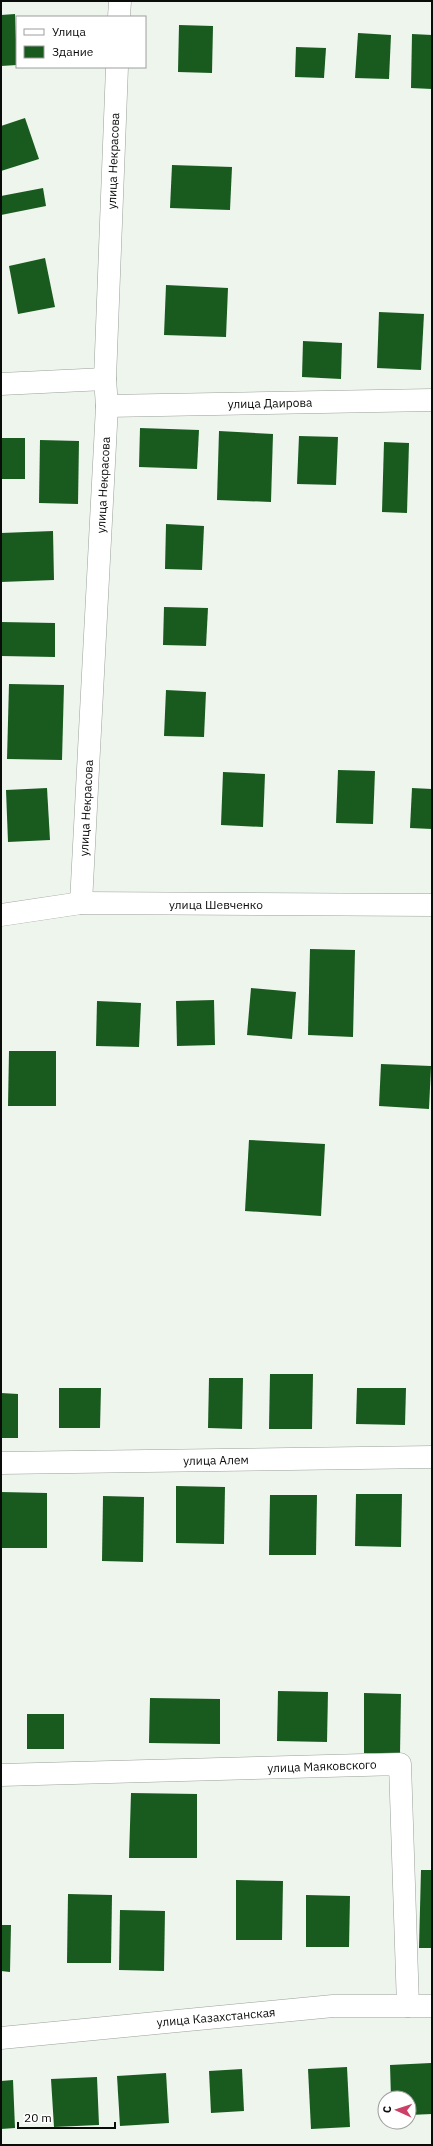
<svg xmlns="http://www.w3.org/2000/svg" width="433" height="2146" viewBox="0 0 433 2146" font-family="'IBM Plex Sans',sans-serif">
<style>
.building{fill:#195b1f}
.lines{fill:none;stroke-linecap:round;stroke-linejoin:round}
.minor-casing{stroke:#9aa19a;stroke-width:23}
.minor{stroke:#fff;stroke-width:22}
.labels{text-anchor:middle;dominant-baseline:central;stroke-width:4;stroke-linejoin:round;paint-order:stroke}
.street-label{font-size:12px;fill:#0a0c0a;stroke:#fff}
</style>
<rect width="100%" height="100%" fill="#edf5ed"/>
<g class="building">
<polygon points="15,14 17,65 1,66 1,15"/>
<polygon points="179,25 213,26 212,73 178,72"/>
<polygon points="358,33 391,35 389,79 355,78"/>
<polygon points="412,34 432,35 432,89 411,88"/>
<polygon points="296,47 326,48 324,78 295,77"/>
<polygon points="25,118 39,159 1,171 1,126"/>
<polygon points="172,165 232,167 230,210 170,208"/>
<polygon points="43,188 46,206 1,215 1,196"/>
<polygon points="45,258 55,307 18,314 9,266"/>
<polygon points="166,285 228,288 226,337 164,335"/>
<polygon points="379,312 424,314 421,370 377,368"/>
<polygon points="303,341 342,343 341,379 302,377"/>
<polygon points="140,428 199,430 197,469 139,467"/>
<polygon points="219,431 273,434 271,502 217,500"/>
<polygon points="299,436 338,437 336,485 297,484"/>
<rect x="1" y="438" width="24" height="41"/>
<polygon points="40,440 79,441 78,504 39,503"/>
<polygon points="384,442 409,443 407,513 382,512"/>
<polygon points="166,524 204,526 202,570 165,569"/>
<polygon points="53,531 54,580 1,582 1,533"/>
<polygon points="164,607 208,608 206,646 163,645"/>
<polygon points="1,622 55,623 55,657 1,656"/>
<polygon points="9,684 64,685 62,760 7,759"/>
<polygon points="166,690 206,692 204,737 164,736"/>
<polygon points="338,770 375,771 373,824 336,823"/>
<polygon points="223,772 265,774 263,827 221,825"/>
<polygon points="47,788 50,840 8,842 6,790"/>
<polygon points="412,788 432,789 432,829 410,828"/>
<polygon points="310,949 355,950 353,1037 308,1035"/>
<polygon points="251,988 296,992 292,1039 247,1035"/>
<polygon points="214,1000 215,1045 177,1046 176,1001"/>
<polygon points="97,1001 141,1003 139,1047 96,1046"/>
<polygon points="9,1051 56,1051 56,1106 8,1106"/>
<polygon points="381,1064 431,1066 429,1109 379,1106"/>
<polygon points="249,1140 325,1144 321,1216 245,1211"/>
<polygon points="270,1374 313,1374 312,1429 269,1429"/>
<polygon points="209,1378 243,1378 242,1429 208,1428"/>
<polygon points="59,1388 101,1388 100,1428 59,1428"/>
<polygon points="357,1388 406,1388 405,1425 356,1424"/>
<polygon points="1,1393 18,1394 18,1438 1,1438"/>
<polygon points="176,1486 225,1487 224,1544 176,1543"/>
<polygon points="1,1492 47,1493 47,1548 1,1548"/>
<polygon points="356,1494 402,1494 401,1547 355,1546"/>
<polygon points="270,1495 317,1495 316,1555 269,1555"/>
<polygon points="103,1496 144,1497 143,1562 102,1561"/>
<polygon points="278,1691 328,1692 327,1742 277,1741"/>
<polygon points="364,1693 401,1694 400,1754 364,1753"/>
<polygon points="150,1698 220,1699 220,1744 149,1743"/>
<rect x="27" y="1714" width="37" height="35"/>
<polygon points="131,1793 197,1794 197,1858 129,1858"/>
<polygon points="421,1870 432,1870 432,1948 419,1948"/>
<polygon points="236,1880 283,1881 282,1940 236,1940"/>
<polygon points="68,1894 112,1895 111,1963 67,1963"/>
<polygon points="306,1895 350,1896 349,1947 306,1947"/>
<polygon points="120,1910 165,1911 164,1971 119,1970"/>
<polygon points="1,1925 11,1925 10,1972 1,1971"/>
<polygon points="431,2063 432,2114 409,2115 409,2098 391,2098 390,2065"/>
<polygon points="347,2067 350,2127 311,2129 308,2069"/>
<polygon points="242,2069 244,2111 211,2113 209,2071"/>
<polygon points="166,2073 169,2123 120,2126 117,2076"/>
<polygon points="97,2077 99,2125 54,2127 51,2079"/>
<polygon points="13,2080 15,2128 1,2129 1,2081"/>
</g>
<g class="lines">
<g class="minor-casing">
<g id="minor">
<polyline points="119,17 120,1"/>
<polyline points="1,384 105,379"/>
<polyline points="107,406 432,400"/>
<polyline points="81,903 107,406 105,379 117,67"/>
<polyline points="1,915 81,903 432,905"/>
<polyline points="1,1463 432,1457"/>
<polyline points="1,1775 400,1764 408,2006"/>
<polyline points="1,2038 333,2006 432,2006"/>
</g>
</g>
<use href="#minor" class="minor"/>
</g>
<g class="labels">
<g class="street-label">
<text transform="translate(113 161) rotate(-88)">улица Некрасова</text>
<text transform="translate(270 403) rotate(-1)">улица Даирова</text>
<text transform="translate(103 485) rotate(-87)">улица Некрасова</text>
<text transform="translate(86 808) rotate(-87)">улица Некрасова</text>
<text x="216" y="904">улица Шевченко</text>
<text transform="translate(216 1460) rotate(-1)">улица Алем</text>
<text transform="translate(322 1766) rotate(-2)">улица Маяковского</text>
<text transform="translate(216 2017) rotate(-5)">улица Казахстанская</text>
</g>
</g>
<rect width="433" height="2146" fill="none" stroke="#0a0c0a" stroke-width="4"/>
<rect x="16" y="16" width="130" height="52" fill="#ffffff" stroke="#9d9e9d"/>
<rect x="24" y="29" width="20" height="6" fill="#ffffff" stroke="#9d9e9d"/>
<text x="52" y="36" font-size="12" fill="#0a0c0a">Улица</text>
<rect x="24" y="46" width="20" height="12" fill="#195b1f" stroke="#9d9e9d"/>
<text x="52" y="56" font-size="12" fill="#0a0c0a">Здание</text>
<g transform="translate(397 2110) rotate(273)"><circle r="19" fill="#ffffff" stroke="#9d9e9d"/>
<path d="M0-3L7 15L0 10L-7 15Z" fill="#cd3f67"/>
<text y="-6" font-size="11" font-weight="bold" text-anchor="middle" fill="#0a0c0a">С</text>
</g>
<path d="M18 2122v6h97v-6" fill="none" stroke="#0a0c0a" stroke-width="2"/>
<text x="24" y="2122" font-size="12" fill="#0a0c0a" stroke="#ffffff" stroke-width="3" paint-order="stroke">20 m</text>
</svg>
